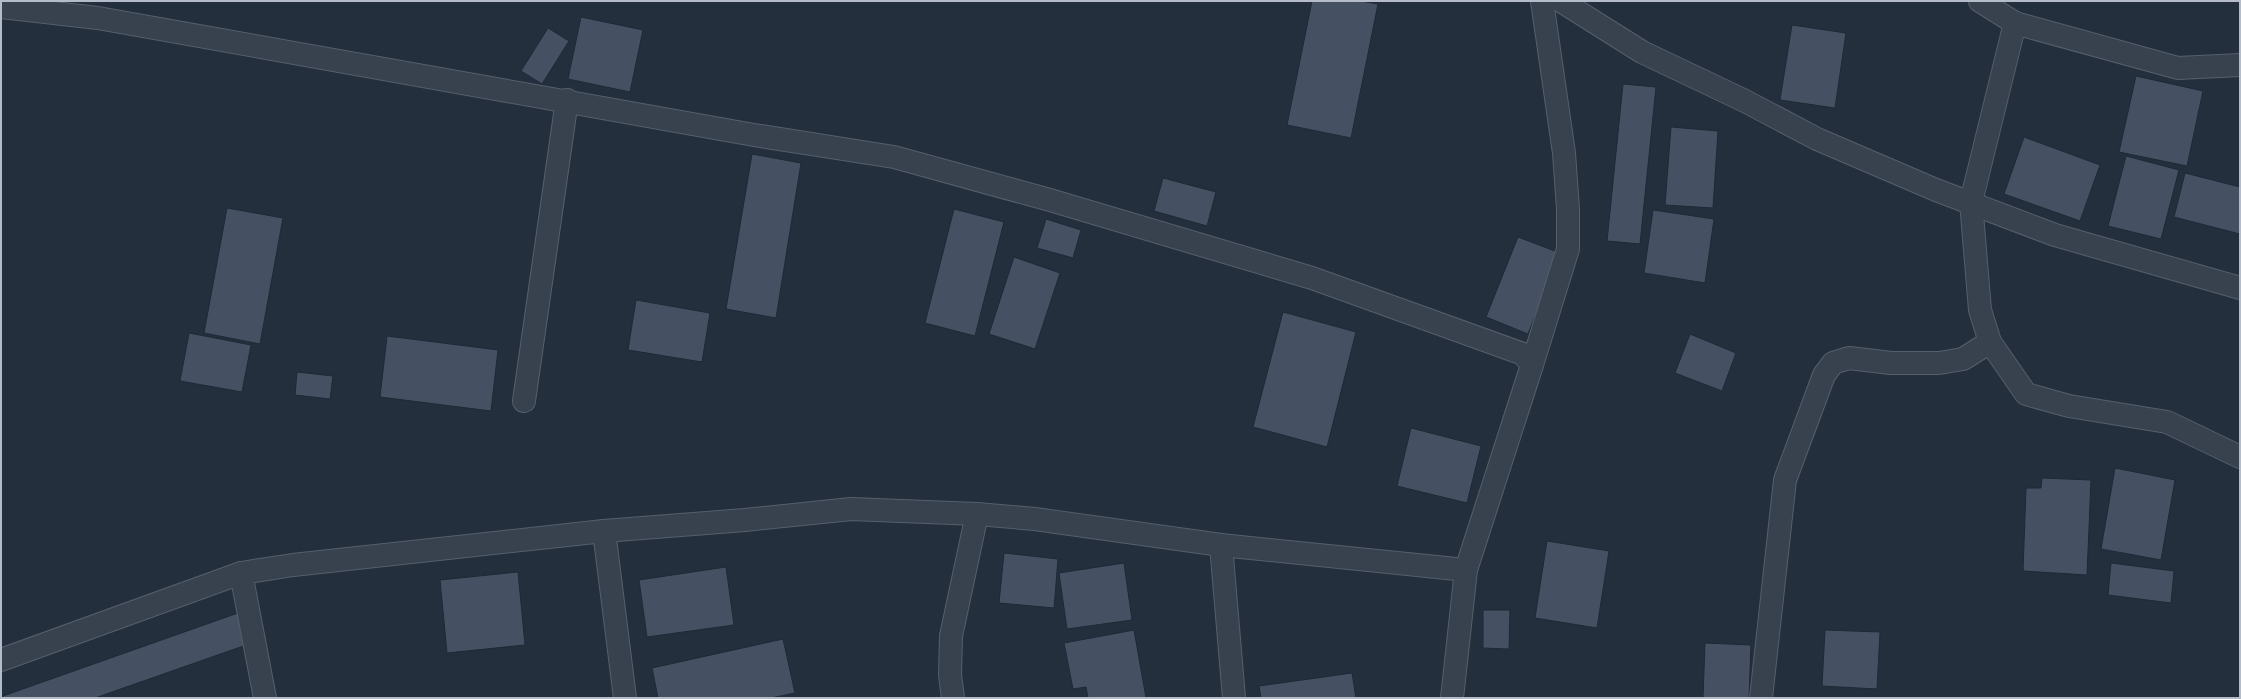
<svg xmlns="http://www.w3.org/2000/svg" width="2241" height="699" viewBox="0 0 2241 699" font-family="Mulish,sans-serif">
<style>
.building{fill:#455162;stroke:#1f2835}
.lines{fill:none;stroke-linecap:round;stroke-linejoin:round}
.minor-casing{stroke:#565f6c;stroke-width:24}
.minor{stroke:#38414e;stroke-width:22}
</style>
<rect width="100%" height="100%" fill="#242f3e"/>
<g class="building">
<polygon points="1312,1 1361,1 1378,4 1351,138 1287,125"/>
<polygon points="581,17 643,30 630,92 568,79"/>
<polygon points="1792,25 1846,33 1835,108 1780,100"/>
<polygon points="548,28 569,41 542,84 521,71"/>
<polygon points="2136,76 2203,91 2187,166 2119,152"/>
<polygon points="1623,84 1656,87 1640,244 1607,241"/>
<polygon points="1671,127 1718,131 1713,208 1665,205"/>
<polygon points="2024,137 2100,165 2080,221 2004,194"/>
<polygon points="752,154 801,163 776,318 726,309"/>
<polygon points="2126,156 2179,170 2161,239 2108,226"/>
<polygon points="2185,173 2240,187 2240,234 2174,217"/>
<polygon points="1163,178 1216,192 1207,226 1154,211"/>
<polygon points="227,208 283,218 260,344 204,333"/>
<polygon points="954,209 1004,222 975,336 925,323"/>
<polygon points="1653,210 1714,219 1705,283 1644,273"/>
<polygon points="1046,219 1081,230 1073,258 1037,248"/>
<polygon points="1518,237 1560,253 1528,334 1486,317"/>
<polygon points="1014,257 1060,273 1035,349 989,334"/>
<polygon points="636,300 710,313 702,362 628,350"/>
<polygon points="1283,312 1356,332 1327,447 1253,427"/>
<polygon points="189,333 251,345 242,392 180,381"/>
<polygon points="1690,334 1736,353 1722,391 1675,373"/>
<polygon points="387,336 498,350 491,411 380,397"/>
<polygon points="297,372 333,376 330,399 295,395"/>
<polygon points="1411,428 1481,446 1467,503 1397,486"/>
<polygon points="2115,468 2175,480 2161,560 2101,549"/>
<polygon points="2042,478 2091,480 2087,575 2023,571 2026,488 2041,488"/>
<polygon points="1547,541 1609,551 1597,628 1535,618"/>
<polygon points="1004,553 1058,559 1054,608 999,603"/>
<polygon points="1124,563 1132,620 1067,629 1059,573"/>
<polygon points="2111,563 2174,571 2171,603 2108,595"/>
<polygon points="726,567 734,625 647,637 639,580"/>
<polygon points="518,572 525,645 447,653 440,580"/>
<polygon points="1483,610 1510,610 1509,649 1483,648"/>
<polygon points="238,613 249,644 95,698 3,698 3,696"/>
<polygon points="1134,630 1146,698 1088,698 1086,687 1073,689 1064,643"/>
<polygon points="1825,630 1880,632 1877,689 1822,686"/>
<polygon points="783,639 795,693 771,698 658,698 652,668"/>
<polygon points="1705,643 1751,645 1749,698 1703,698"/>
<polygon points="1352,673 1356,698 1261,698 1259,686"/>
</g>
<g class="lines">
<g class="minor-casing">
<g id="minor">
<polyline points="1561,1 1642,52 1745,101 1817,139 1936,190 2055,235 2240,288"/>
<polyline points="1980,1 2015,23 2178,68 2240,65"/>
<polyline points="1,7 98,18 754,135 894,157 1050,200 1312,278 1523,354 1532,365 1466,570 1452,698"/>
<polyline points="2015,23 1971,202 1980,310 1990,342 2026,394 2069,406 2167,422 2240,457"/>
<polyline points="1532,365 1568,249 1568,209 1564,153 1542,1"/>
<polyline points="524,401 567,100"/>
<polyline points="604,531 625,698"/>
<polyline points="1221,545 1234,698"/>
<polyline points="241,573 265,698"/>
<polyline points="1,660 241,573 293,565 604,531 745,520 851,509 977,514 1035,519 1221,545 1466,570"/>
<polyline points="953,698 950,675 951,636 977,514"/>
<polyline points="1761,698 1785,480 1824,375 1833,363 1849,358 1891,363 1939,363 1963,359 1990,342"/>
</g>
</g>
<use href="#minor" class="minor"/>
</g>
<rect width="2241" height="699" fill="none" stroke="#b4bcc9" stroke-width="4"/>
</svg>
